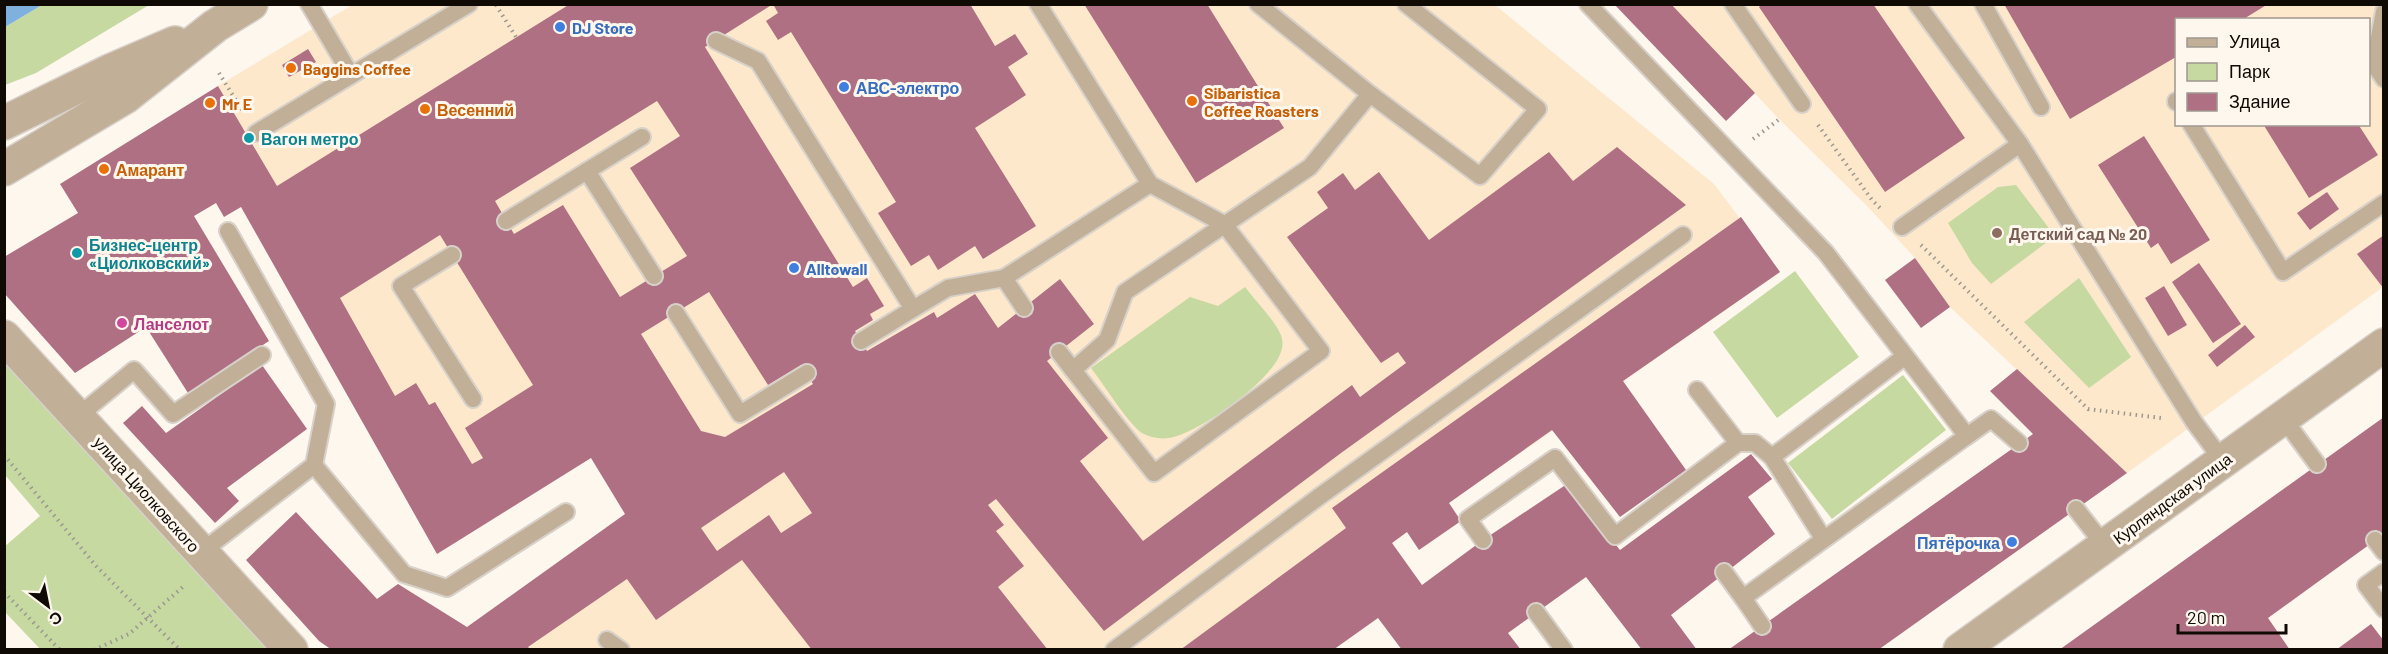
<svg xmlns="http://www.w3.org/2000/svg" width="2388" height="654" viewBox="0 0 2388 654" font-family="Barlow,sans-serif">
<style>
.built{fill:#fde8cb;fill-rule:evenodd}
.green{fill:#c5d9a1}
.water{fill:#7eb1dd}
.building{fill:#af7084;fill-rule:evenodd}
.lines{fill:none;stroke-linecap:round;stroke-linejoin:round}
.service-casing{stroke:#d7d1c9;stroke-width:20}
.minor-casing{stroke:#d7d1c9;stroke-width:36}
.tertiary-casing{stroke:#d7d1c9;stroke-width:36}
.path{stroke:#9d9890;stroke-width:4;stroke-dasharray:1.5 4.5;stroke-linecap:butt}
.service{stroke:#c1af98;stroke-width:16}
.minor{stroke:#c1af98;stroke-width:33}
.tertiary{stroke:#c1af98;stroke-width:33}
.shop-dot{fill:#3f7fe0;stroke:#fdf7ee;stroke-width:2}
.food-dot{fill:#e8710a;stroke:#fdf7ee;stroke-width:2}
.culture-dot{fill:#0f9aa8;stroke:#fdf7ee;stroke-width:2}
.education-dot{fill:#8d6e63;stroke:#fdf7ee;stroke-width:2}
.hotel-dot{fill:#d1479c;stroke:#fdf7ee;stroke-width:2}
.labels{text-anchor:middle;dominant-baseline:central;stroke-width:6;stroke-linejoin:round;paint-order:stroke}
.shop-label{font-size:16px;font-weight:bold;fill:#366cbe;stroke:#fdf7ee;text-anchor:start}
.food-label{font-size:16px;font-weight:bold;fill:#c56008;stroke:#fdf7ee;text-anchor:start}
.culture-label{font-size:16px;font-weight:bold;fill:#0d838f;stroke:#fdf7ee;text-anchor:start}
.education-label{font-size:16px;font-weight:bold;fill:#785e54;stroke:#fdf7ee;text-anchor:start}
.hotel-label{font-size:16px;font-weight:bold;fill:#b23c85;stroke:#fdf7ee;text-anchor:start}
.street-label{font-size:16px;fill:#0f0a04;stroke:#fdf7ee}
</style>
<rect width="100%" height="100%" fill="#fdf7ee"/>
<g class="built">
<polygon points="352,5 1495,5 1714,184 1780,272 1407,532 1246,649 524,649 693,533 601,387 442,482 277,186 218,86"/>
<path d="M1671,5H2383V287L2127,473L1950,307L1915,258L1868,207L1779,119ZM2176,20H2368V124H2176Z"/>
</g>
<g class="green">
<polygon points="42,5 149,5 36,73 5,85 5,27"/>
<polygon points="2016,185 2055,236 1991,284 1972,263 1948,223 1998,187"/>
<polygon points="1795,271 1859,357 1777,418 1713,332"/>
<polygon points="2079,278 2131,357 2089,388 2024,322"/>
<path d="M1245,287C1254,299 1280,326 1282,339C1290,371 1204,428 1177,436C1166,440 1152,439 1142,433C1130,426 1102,382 1091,368L1190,297L1218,306Z"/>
<polygon points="5,360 269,649 40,649 5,612 4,547 40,516 5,475"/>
<polygon points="1903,375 1946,430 1832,519 1788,463"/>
</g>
<polygon class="water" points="5,4 42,4 42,5 5,27"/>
<g class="building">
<path d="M570,4H773L705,47L853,287L867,278L884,306L870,314L873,320L855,331L867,351L934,312L937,318L975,294L998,328L1060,279L1094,324L1047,361L1108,438L1080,461L1143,541L1352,385L1360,397L1406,363L1398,352L1381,363L1287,237L1328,208L1317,192L1343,173L1355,190L1379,172L1429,240L1549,152L1573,181L1617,147L1686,205L1341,453L1104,631L996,499L988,505L1004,525L996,531L1024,566L998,587L1048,650H812L742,560L656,620L627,579L528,647L531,650H332L319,641L246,560L296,512L377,599L398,584L467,627L625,514L591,458L437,554L241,207L224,217L216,203L194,216L269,341L188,393L146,327L75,373L4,293V257L78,213L60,184L218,86L277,186ZM657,101L680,136L630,168L687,256L620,297L563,205L514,234L495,201ZM440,235L533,385L465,428L483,458L472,464L435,402L429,405L416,383L395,396L340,298ZM709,292L768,385L801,365L813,384L725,437L701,431L641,334ZM784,472L812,513L781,533L769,515L717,551L701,528Z"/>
<polygon points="773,4 970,4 995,46 1015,34 1028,54 1008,67 1026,95 975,128 1036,226 983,259 975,246 938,270 929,255 911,266 878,213 896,202 791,32 778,40 766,21 778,13"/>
<polygon points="1084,4 1207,4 1284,128 1196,183"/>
<polygon points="1614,4 1671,4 1755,93 1726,121"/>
<polygon points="1762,4 1873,4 1965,138 1885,192 1759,7"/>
<polygon points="2004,4 2268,4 2242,20 2176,20 2176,57 2070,119"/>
<polygon points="308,49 316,62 289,77 282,65"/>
<polygon points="2263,124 2358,124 2378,155 2309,198"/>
<polygon points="2144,136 2210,240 2171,264 2158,243 2151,248 2098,165"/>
<polygon points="2327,192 2339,209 2310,230 2297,213"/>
<polygon points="1741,217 1780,272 1623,381 1686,470 1620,517 1552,430 1449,503 1461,521 1419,550 1407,532 1392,543 1422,585 1483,540 1567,484 1620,550 1751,454 1772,479 1748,497 1775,534 1671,615 1697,650 1642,650 1586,577 1508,633 1521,650 1402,650 1378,618 1333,650 1180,650 1346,528 1332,508"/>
<polygon points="2384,235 2384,289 2357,254"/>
<polygon points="1915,258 1950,307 1921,328 1885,280"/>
<polygon points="2199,263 2241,324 2213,343 2172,282"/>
<polygon points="2164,286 2187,325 2168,336 2145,298"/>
<polygon points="2245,325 2255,337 2217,367 2208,355"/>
<polygon points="262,365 307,429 227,488 239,501 215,523 123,423 142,406 166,433"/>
<polygon points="2017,369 2127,473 1878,650 1728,650 2033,434 1990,391"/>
<polygon points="2384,417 2384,534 2268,618 2290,650 2059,650"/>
<polygon points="2371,624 2384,641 2384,650 2336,650"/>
</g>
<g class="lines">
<g class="service-casing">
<g id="service">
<polyline points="309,4 351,75"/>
<polyline points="1038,4 1150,184 1224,224 1321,351 1154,473 1073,370 1107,340 1125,292 1310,167 1370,94 1258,4"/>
<polyline points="1588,4 1826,253 1967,436 1991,419 2019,443"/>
<polyline points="1733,4 1802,104"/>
<polyline points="1917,4 2020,144"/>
<polyline points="1983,4 2041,107"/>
<polyline points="2384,12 2374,64 2384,79"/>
<polyline points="716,41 758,61 913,309 948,288 1004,278 1150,184"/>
<polyline points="1370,94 1480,176 1538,109 1406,4"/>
<polyline points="2176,101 2176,102"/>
<polyline points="2191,124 2283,272 2384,203"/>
<polyline points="256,133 469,4"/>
<polyline points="587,171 654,276"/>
<polyline points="506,221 642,137"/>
<polyline points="1902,227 2020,144 2194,422 2223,461"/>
<polyline points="452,255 401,286 473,399"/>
<polyline points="1004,278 1024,308"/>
<polyline points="676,313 740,414 807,373"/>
<polyline points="861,341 913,309"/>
<polyline points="1059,352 1073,370"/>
<polyline points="1697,390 1738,443 1755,443 1772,457"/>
<polyline points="77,417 134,370 173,414 262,355"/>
<polyline points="2283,418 2317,464"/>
<polyline points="314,465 404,574 447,588 566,512"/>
<polyline points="2076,509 2105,546"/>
<polyline points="1823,538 1772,457 1904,357"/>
<polyline points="1483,540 1468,519 1555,458 1615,536 1738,443"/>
<polyline points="2375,540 2384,552"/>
<polyline points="200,553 314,465 326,404 228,231"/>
<polyline points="1724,572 1743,598"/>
<polyline points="2384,572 2366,585 2384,609"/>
<polyline points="1536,612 1564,650"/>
<polyline points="1762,626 1743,598 1967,436"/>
<polyline points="607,640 621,650"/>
<polyline points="1114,650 1320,496 1683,235"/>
</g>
</g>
<g class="minor-casing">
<polyline id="minor" points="1960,650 2384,345"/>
</g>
<g class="tertiary-casing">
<g id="tertiary">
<polyline points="4,123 110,71 175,43"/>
<polyline points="4,169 125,97 215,26 251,4"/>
<polyline points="4,337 291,650"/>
</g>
</g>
<g class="path">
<polyline points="496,5 516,37"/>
<polyline points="219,73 242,110"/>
<polyline points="1818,125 1872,200 1882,210"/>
<polyline points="1753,139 1781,118"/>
<polyline points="1921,245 2088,409 2161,418"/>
<polyline points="4,455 96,566 180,650"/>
<polyline points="4,592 60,650"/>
<polyline points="94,650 129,634 185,585"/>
</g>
<use href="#service" class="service"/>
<use href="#minor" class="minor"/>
<use href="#tertiary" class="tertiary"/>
</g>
<g class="shop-dot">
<circle cx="560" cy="27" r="6"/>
<circle cx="844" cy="87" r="6"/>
<circle cx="794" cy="268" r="6"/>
<circle cx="2012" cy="542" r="6"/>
</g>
<g class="food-dot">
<circle cx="291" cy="68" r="6"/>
<circle cx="1192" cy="101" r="6"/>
<circle cx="210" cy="103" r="6"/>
<circle cx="425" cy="109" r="6"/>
<circle cx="104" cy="169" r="6"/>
</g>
<g class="culture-dot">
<circle cx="249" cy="138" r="6"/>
<circle cx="77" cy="253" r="6"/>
</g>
<circle class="education-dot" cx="1997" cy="233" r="6"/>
<circle class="hotel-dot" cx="122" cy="323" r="6"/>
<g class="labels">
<g class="shop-label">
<text x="572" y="27">DJ Store</text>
<text x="856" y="87">АВС-электро</text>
<text x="806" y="268">Alltowall</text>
<text x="2000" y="542" text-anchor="end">Пятёрочка</text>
</g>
<g class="food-label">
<text x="303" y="68">Baggins Coffee</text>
<text x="1204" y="92">Sibaristica<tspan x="1204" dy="18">Coffee Roasters</tspan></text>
<text x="222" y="103">Mr E</text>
<text x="437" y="109">Весенний</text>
<text x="116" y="169">Амарант</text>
</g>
<g class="culture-label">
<text x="261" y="138">Вагон метро</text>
<text x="89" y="244">Бизнес-центр<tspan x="89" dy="18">«Циолковский»</tspan></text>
</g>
<g class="education-label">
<text x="2009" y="233">Детский сад № 20</text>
</g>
<g class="hotel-label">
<text x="134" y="323">Ланселот</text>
</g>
<g class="street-label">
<text transform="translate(147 494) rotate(48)">улица Циолковского</text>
<text transform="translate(2172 498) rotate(-36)">Курляндская улица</text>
</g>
</g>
<rect width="2388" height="654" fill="none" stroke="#0f0a04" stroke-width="12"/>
<rect x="2175" y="18" width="195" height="108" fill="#fdf7ee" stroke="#9e9890" stroke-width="1.5"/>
<rect x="2187" y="38" width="30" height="9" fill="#c1af98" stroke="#9e9890" stroke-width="1.5"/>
<text x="2229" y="48" font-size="18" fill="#0f0a04">Улица</text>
<rect x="2187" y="63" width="30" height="18" fill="#c5d9a1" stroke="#9e9890" stroke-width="1.5"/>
<text x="2229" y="78" font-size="18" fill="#0f0a04">Парк</text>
<rect x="2187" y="93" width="30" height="18" fill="#af7084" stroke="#9e9890" stroke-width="1.5"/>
<text x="2229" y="108" font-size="18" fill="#0f0a04">Здание</text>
<g transform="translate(48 606) rotate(148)" stroke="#fdf7ee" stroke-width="4.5" paint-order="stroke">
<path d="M0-4.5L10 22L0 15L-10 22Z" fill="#0f0a04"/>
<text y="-9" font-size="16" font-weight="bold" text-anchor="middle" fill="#0f0a04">С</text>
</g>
<path d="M2178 624v9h108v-9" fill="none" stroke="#0f0a04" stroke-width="3"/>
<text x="2187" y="624" font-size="18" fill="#0f0a04" stroke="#fdf7ee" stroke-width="4.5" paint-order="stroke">20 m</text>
</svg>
